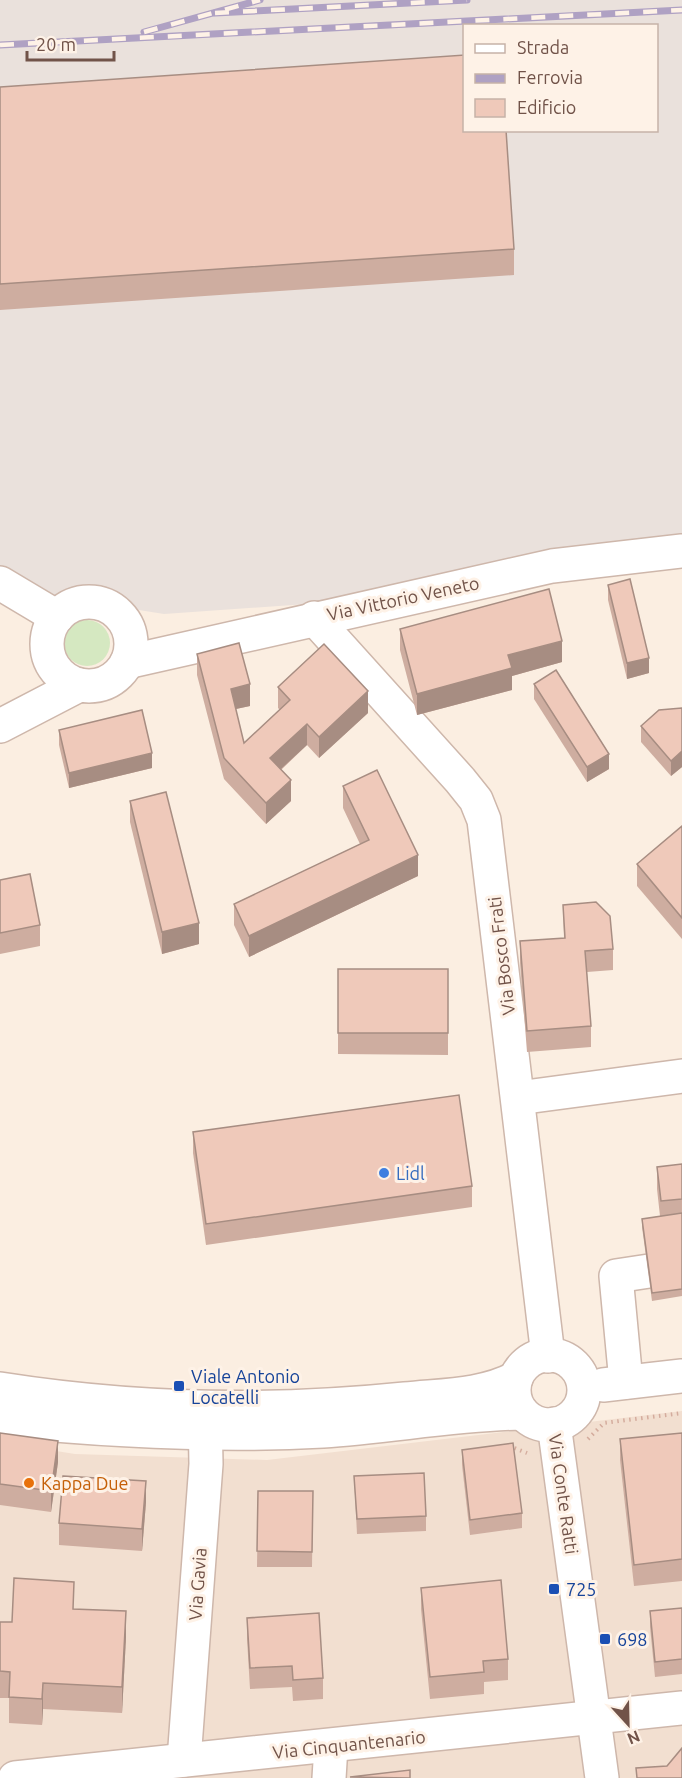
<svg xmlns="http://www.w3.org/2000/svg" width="682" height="1778" viewBox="0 0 682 1778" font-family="Ubuntu,sans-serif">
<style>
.residential{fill:#f2dfd0}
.industrial{fill:#eae1dc;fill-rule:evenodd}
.green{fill:#d5e8c1}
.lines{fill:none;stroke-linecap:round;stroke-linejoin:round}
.minor-casing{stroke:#ceb7ab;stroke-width:36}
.path{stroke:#d4ac9d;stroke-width:4;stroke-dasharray:1.5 4.5;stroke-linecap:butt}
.minor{stroke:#fff;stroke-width:33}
.rail-casing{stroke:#afa1c3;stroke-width:7}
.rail{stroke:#fef2e7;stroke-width:4.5;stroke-dasharray:14;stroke-linecap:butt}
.wall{fill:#ceada0}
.shaded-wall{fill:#a78d82}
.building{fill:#efc9ba;stroke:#a78d82;stroke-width:1.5}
.shop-dot{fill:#3f7fe0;stroke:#fef2e7;stroke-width:2}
.transit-dot{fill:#1a4fb4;stroke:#fef2e7;stroke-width:2}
.food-dot{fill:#e8710a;stroke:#fef2e7;stroke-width:2}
.labels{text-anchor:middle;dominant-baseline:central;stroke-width:6;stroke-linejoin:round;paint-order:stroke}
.street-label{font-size:18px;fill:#715349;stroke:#fef2e7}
.shop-label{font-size:18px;fill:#366cbe;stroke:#fef2e7;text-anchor:start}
.transit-label{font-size:18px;fill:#164399;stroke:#fef2e7;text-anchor:start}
.food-label{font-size:18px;fill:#c56008;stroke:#fef2e7;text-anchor:start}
</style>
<rect width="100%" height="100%" fill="#fbeee1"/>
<polygon class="residential" points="682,1411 682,1778 0,1778 0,1442 75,1454 267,1460"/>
<path class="industrial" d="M0,0H682V539L644,542L307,604L164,614L45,595L0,573ZM464,26H656V130H464Z"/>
<circle class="green" cx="87" cy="643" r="23"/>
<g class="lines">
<g class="minor-casing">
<g id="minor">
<polyline points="0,583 57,617"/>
<circle cx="89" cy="644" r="42"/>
<polyline points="314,618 460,780 476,800 484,820 548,1356"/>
<polyline points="127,662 552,566 682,551"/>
<polyline points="0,726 79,685"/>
<polyline points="518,1098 682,1076"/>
<circle cx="549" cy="1390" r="35"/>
<polyline points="626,1382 616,1276 682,1266"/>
<polyline points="603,1385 682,1376"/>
<path d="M0,1389C134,1410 269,1413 405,1399C442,1395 482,1396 516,1378"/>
<path d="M0,1420C108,1431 214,1437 323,1431C389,1427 455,1414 522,1413"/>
<polyline points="554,1424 602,1778"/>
<polyline points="184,1760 206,1464 205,1411"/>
<polyline points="15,1778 682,1708"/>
<polyline points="329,1778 331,1746"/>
</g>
</g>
<g class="path">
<polyline points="588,1439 604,1423 682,1413"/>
<polyline points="509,1446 527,1453"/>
</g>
<use href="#minor" class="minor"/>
<g class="rail-casing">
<g id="rail">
<polyline points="215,13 467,0"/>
<polyline points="144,32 260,0"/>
<polyline points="0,45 682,10"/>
</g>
</g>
<use href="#rail" class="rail"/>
</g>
<g class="wall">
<polygon points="0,87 514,249 514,275 0,310"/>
<polygon points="608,585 649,673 627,679 608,600"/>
<polygon points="400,629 562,662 512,676 512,690 417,715 400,650"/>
<polygon points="197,654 250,706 236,709 244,743 280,710 278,708 278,687 368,713 319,758 307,745 281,770 291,801 266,824 224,779 197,675"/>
<polygon points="534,684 609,769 587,782 534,699"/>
<polygon points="682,708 682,767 671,776 641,742 641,726"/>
<polygon points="59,730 152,768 69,788 59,745"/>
<polygon points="343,786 418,876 249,957 234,925 234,904 360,844 343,808"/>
<polygon points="130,801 199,944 162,954 130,822"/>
<polygon points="682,826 682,939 637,886 637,864"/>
<polygon points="0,880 40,925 40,946 0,954"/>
<polygon points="563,905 613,949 613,970 587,972 591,1026 591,1047 527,1052 520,963 520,941 564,938"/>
<polygon points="338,969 448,969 448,1055 338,1054"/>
<polygon points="193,1132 472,1186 472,1207 206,1245 193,1153"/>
<polygon points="682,1164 682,1296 652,1301 642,1227 642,1219 660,1216 657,1189 657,1167"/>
<polygon points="0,1433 58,1462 51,1512 0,1505"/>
<polygon points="682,1433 682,1581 634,1586 620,1460 620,1439"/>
<polygon points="462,1450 522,1513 522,1528 470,1535 462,1465"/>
<polygon points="354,1476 426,1516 426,1531 357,1534"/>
<polygon points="258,1491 313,1491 312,1567 257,1567"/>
<polygon points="146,1502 142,1551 59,1545 59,1523"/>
<polygon points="421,1588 508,1659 508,1680 484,1682 484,1694 430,1699 421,1609"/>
<polygon points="682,1608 682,1674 655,1677 650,1627 650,1611"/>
<polygon points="74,1609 126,1637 122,1713 43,1709 42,1725 9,1723 9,1698 0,1698 0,1622 12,1622"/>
<polygon points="247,1618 323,1678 323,1699 293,1701 292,1687 250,1689 247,1639"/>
</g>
<g class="shaded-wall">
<polygon points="562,641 562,662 512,676 512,690 417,715 417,694 508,655"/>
<polygon points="649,658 649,673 627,679 627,663"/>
<polygon points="250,684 250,706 231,710 231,689"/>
<polygon points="368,691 368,713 319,758 319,737"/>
<polygon points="307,724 307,745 270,779 270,758"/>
<polygon points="682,751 682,767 671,776 671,761"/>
<polygon points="152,753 152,768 69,788 69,773"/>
<polygon points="609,754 609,769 587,782 587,767"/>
<polygon points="291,780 291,801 266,824 266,803"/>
<polygon points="418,855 418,876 249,957 249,936"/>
<polygon points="199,923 199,944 162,954 162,932"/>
<polygon points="58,1441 58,1462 51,1512 51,1491"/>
<polygon points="146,1481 146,1502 142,1551 142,1529"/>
<polygon points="126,1611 126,1637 122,1713 122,1687"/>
<polygon points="43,1683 43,1709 42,1725 42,1699"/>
</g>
<g class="building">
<polygon points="465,55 465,130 506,130 514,249 0,284 0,87"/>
<polygon points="630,579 649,658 627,663 608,585"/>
<polygon points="549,589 562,641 508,655 512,668 417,694 400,629"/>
<polygon points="239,643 250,684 231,689 244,743 290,700 278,687 324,644 368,691 319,737 307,724 270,758 291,780 266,803 224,758 197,654"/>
<polygon points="556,670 609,754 587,767 534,684"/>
<polygon points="682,708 682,751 671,761 641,726 659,710"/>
<polygon points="142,710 152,753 69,773 59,730"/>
<polygon points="377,770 418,855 249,936 234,904 369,840 343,786"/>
<polygon points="166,792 199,923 162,932 130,801"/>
<polygon points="682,826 682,918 637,864"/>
<polygon points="30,874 40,925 0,933 0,880"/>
<polygon points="596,902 610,916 613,949 585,951 591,1026 527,1031 520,941 565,938 563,905"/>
<rect x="338" y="969" width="110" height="64"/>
<polygon points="459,1095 472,1186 206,1224 193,1132"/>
<polygon points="682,1164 682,1199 661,1201 657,1167"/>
<polygon points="682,1213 682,1289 652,1293 642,1219"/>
<polygon points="0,1433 58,1441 51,1491 0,1484"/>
<polygon points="682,1433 682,1559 634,1565 620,1439"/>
<polygon points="513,1443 522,1513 470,1520 462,1450"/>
<polygon points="424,1473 426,1516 357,1519 354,1476"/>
<polygon points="63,1476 146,1481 142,1529 59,1523"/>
<polygon points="258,1491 313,1491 312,1552 257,1551"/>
<polygon points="14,1578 74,1582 73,1609 126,1611 122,1687 43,1683 42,1699 9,1697 10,1672 0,1671 0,1622 12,1622"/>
<polygon points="501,1580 508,1659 483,1661 484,1672 430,1677 421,1588"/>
<polygon points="682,1608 682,1659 655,1662 650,1611"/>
<polygon points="319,1613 323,1678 293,1680 292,1666 250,1668 247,1618"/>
<polygon points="682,1748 682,1778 637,1778 636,1768 667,1766"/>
<polygon points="410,1770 410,1778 350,1777"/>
</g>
<circle class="shop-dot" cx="384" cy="1173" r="6"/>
<g class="transit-dot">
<rect x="173" y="1380" width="12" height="12" rx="3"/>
<rect x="548" y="1583" width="12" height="12" rx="3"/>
<rect x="599" y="1633" width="12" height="12" rx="3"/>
</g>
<circle class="food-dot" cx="29" cy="1483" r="6"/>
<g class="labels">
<g class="street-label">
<text transform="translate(403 598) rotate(-12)">Via Vittorio Veneto</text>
<text transform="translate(501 956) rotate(-97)">Via Bosco Frati</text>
<text transform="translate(564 1494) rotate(82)">Via Conte Ratti</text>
<text transform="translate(197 1584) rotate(-86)">Via Gavia</text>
<text transform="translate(349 1744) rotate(-6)">Via Cinquantenario</text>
</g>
<g class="shop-label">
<text x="396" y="1173">Lidl</text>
</g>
<g class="transit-label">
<text x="191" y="1376">Viale Antonio<tspan x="191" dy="21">Locatelli</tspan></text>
<text x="566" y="1589">725</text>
<text x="617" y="1639">698</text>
</g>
<g class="food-label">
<text x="41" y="1483">Kappa Due</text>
</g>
</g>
<rect x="463" y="24" width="195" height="108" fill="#fef2e7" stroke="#c6b2a8" stroke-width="1.5"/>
<rect x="475" y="44" width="30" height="9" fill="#ffffff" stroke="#c6b2a8" stroke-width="1.5"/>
<text x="517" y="54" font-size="18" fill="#715349">Strada</text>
<rect x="475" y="74" width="30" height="9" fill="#afa1c3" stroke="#c6b2a8" stroke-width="1.5"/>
<text x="517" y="84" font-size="18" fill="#715349">Ferrovia</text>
<rect x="475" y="99" width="30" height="18" fill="#efc9ba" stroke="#c6b2a8" stroke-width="1.5"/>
<text x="517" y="114" font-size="18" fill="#715349">Edificio</text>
<g transform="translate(628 1724) rotate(158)" stroke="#fef2e7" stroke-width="4.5" paint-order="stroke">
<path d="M0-4.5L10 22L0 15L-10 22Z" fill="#715349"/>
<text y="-9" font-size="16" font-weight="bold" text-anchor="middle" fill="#715349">N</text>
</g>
<path d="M27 51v9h87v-9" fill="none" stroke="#715349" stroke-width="3"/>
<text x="36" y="51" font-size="18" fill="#715349" stroke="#fef2e7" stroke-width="4.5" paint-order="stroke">20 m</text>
</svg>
